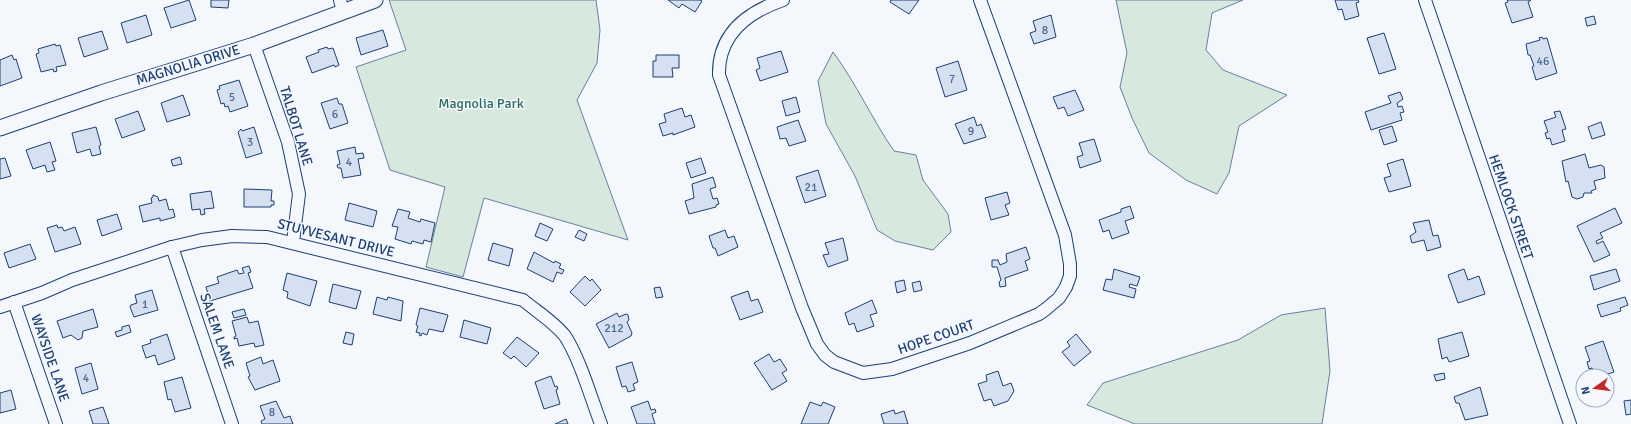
<svg xmlns="http://www.w3.org/2000/svg" width="1631" height="424" viewBox="0 0 1631 424" font-family="Signika,sans-serif">
<style>
.green{fill:#d7e8df;stroke:#687fa3}
.building{fill:#d5e0f0;stroke:#1d3f73}
.lines{fill:none;stroke-linecap:round;stroke-linejoin:round}
.minor-casing{stroke:#1d3f73;stroke-width:14}
.tertiary-casing{stroke:#1d3f73;stroke-width:17}
.minor{stroke:#f4f7fb;stroke-width:12}
.tertiary{stroke:#f4f7fb;stroke-width:15}
.labels{text-anchor:middle;dominant-baseline:central;stroke-width:3;stroke-linejoin:round;paint-order:stroke}
.number-label{font-size:12px;fill:#4b6792}
.street-label{font-size:14px;fill:#1d3f73;stroke:#f4f7fb}
.park-label{font-size:14px;fill:#2c6c60;stroke:#f4f7fb}
</style>
<rect width="100%" height="100%" fill="#f4f7fb"/>
<g class="green">
<polygon points="389,0 596,0 600,30 597,63 577,100 628,240 484,198 463,277 426,267 445,187 390,170 356,67 406,50"/>
<polygon points="1116,0 1243,0 1212,13 1206,50 1223,70 1287,95 1239,126 1229,173 1217,194 1186,180 1149,153 1132,118 1120,87 1127,53"/>
<path d="M833,52C856,83 872,119 894,151L916,155L923,180L948,214L951,232L933,250L895,241L877,230L855,176L826,124L818,81Z"/>
<polygon points="1325,308 1330,371 1322,424 1135,424 1087,405 1103,383 1238,340 1281,315"/>
</g>
<g class="building">
<polygon points="189,0 196,20 171,28 164,8"/>
<polygon points="211,0 229,0 228,8 211,7"/>
<polygon points="668,0 700,0 702,1 695,12 682,4 679,8"/>
<polygon points="891,0 919,0 909,14 890,2"/>
<polygon points="1335,0 1358,0 1359,2 1356,3 1359,16 1345,20 1342,9 1338,10"/>
<polygon points="1507,0 1531,0 1528,2 1533,17 1512,23 1505,3 1508,2"/>
<polygon points="146,15 152,35 127,43 121,23"/>
<polygon points="1051,15 1056,37 1034,44 1030,33 1036,31 1033,21"/>
<polygon points="1594,16 1596,24 1587,26 1585,18"/>
<polygon points="383,30 388,46 361,55 356,38"/>
<polygon points="102,31 108,49 84,57 78,38"/>
<polygon points="1384,33 1396,69 1379,74 1367,38"/>
<polygon points="1542,37 1543,39 1547,38 1557,73 1536,80 1532,67 1534,66 1530,55 1528,55 1526,44 1540,40 1539,38"/>
<polygon points="55,44 56,46 60,45 66,65 56,67 57,71 54,72 53,69 41,72 36,54 39,53 38,49"/>
<polygon points="327,47 328,49 333,48 339,65 335,67 334,65 312,73 306,57 319,52 318,50"/>
<polygon points="781,51 788,72 760,81 756,70 760,68 757,58"/>
<polygon points="12,55 14,60 16,59 22,78 0,86 0,60"/>
<polygon points="656,55 679,55 679,68 672,68 673,77 653,77 653,61 656,61"/>
<polygon points="958,61 967,90 945,97 936,68"/>
<polygon points="239,80 248,106 230,112 228,106 225,107 224,103 221,104 217,90 220,89 219,86"/>
<polygon points="1075,90 1084,110 1068,116 1064,107 1058,109 1053,97"/>
<polygon points="1400,92 1403,99 1397,103 1398,107 1402,106 1404,112 1400,113 1402,120 1371,130 1365,112 1391,103 1388,96"/>
<polygon points="183,95 190,115 167,122 161,103"/>
<polygon points="796,97 800,112 786,116 782,101"/>
<polygon points="337,98 339,104 342,104 348,123 330,129 321,103"/>
<polygon points="682,108 685,117 691,115 695,127 673,135 673,133 663,136 659,124 666,122 664,114"/>
<polygon points="138,111 145,130 122,138 115,119"/>
<polygon points="1560,111 1566,129 1562,130 1565,141 1552,145 1550,138 1547,139 1545,133 1548,132 1544,121 1556,117 1554,112"/>
<polygon points="974,117 977,126 981,124 986,137 964,144 955,124"/>
<polygon points="798,120 806,141 789,146 786,138 780,139 777,127"/>
<polygon points="1601,122 1605,135 1592,139 1588,127"/>
<polygon points="1392,126 1397,141 1384,145 1379,130"/>
<polygon points="96,127 101,145 99,146 101,154 92,156 90,149 77,153 72,133"/>
<polygon points="254,127 262,153 246,158 238,132 241,129 242,131"/>
<polygon points="1094,139 1101,161 1080,168 1077,157 1083,155 1079,143"/>
<polygon points="50,142 56,161 52,162 55,170 47,172 45,165 33,169 26,150"/>
<polygon points="355,147 356,154 363,153 364,158 358,159 361,175 343,178 341,168 338,168 337,165 340,164 337,151"/>
<polygon points="1585,154 1589,168 1601,165 1604,167 1605,178 1594,181 1596,189 1591,191 1592,193 1584,193 1583,197 1577,199 1572,197 1568,181 1566,182 1562,161"/>
<polygon points="180,157 182,164 173,166 171,160"/>
<polygon points="5,158 11,176 0,179 0,159"/>
<polygon points="701,158 706,173 691,178 686,163"/>
<polygon points="1403,159 1411,186 1389,192 1384,178 1391,176 1387,164"/>
<polygon points="818,170 826,196 805,203 796,177"/>
<polygon points="713,177 716,187 710,189 713,199 717,198 719,204 716,205 716,207 689,214 685,201 694,198 692,184"/>
<polygon points="244,189 272,190 271,201 274,201 274,205 271,205 271,207 244,207"/>
<polygon points="211,191 214,208 204,209 205,214 201,215 200,209 192,210 190,194"/>
<polygon points="1007,192 1010,203 1005,205 1009,215 991,220 985,198"/>
<polygon points="153,195 158,197 159,201 166,199 169,210 173,209 175,217 160,221 160,218 143,222 139,206 152,203 151,198 153,197"/>
<polygon points="349,203 377,211 373,227 345,220"/>
<polygon points="1130,206 1134,218 1125,221 1129,233 1112,239 1109,230 1103,232 1099,220 1121,212 1121,209"/>
<polygon points="1615,208 1622,223 1600,233 1603,238 1596,241 1597,244 1603,241 1610,255 1594,262 1577,226"/>
<polygon points="398,209 410,212 408,218 420,222 421,219 435,223 431,242 424,240 423,244 412,241 411,244 395,239 398,227 392,226"/>
<polygon points="117,214 122,229 102,236 97,220"/>
<polygon points="1429,220 1433,236 1438,235 1441,247 1427,251 1424,240 1412,243 1410,236 1416,232 1413,223"/>
<polygon points="540,223 553,229 547,241 535,236"/>
<polygon points="57,225 58,228 62,227 64,231 75,227 81,244 55,252 47,228"/>
<polygon points="579,230 587,234 584,241 575,237"/>
<polygon points="725,230 728,238 734,236 738,247 718,256 715,248 713,248 709,236"/>
<polygon points="843,238 848,260 828,267 823,255 829,254 825,243"/>
<polygon points="493,243 513,249 509,266 488,260"/>
<polygon points="30,244 36,259 9,268 4,253"/>
<polygon points="1026,247 1030,259 1025,261 1028,270 1005,278 1006,286 1000,287 999,282 1001,280 997,267 992,267 992,260 998,260 1000,265 1007,262 1006,254"/>
<polygon points="534,252 554,263 555,261 561,264 559,268 564,270 562,274 557,272 553,282 527,269"/>
<polygon points="249,266 251,272 248,273 253,288 210,301 206,287 219,283 217,277 237,270 239,274 244,273 242,268"/>
<polygon points="1114,269 1140,277 1137,286 1130,284 1129,287 1136,289 1134,298 1103,290 1106,279 1112,280"/>
<polygon points="1464,269 1468,280 1479,276 1485,294 1458,303 1448,275"/>
<polygon points="1616,269 1620,281 1594,290 1590,276"/>
<polygon points="287,273 317,281 310,306 287,298 288,292 283,290"/>
<polygon points="585,276 590,281 592,279 601,290 585,306 570,292"/>
<polygon points="904,280 906,290 897,293 895,282"/>
<polygon points="920,281 922,290 914,292 912,283"/>
<polygon points="333,284 361,291 356,309 329,302"/>
<polygon points="660,287 663,297 656,298 654,288"/>
<polygon points="152,290 158,310 134,317 130,307 131,305 137,303 135,295"/>
<polygon points="748,291 751,301 758,299 763,312 740,320 731,297"/>
<polygon points="377,297 387,300 388,297 403,301 401,321 373,314"/>
<polygon points="1625,297 1628,305 1620,308 1621,311 1601,317 1597,305"/>
<polygon points="872,300 877,313 870,315 874,326 857,332 854,323 849,325 845,313"/>
<polygon points="420,308 448,315 443,332 429,329 427,335 422,333 421,336 419,335 420,333 416,332 418,326 416,325"/>
<polygon points="93,309 98,327 83,331 82,338 78,340 71,335 63,338 57,321"/>
<polygon points="244,309 246,315 234,318 232,312"/>
<polygon points="617,313 619,317 626,314 628,315 629,320 627,322 632,333 631,336 609,348 596,324"/>
<polygon points="247,317 249,323 258,321 264,345 255,347 254,343 239,346 237,338 234,339 234,337 236,336 232,321"/>
<polygon points="464,320 491,328 487,344 460,337"/>
<polygon points="129,325 131,332 117,337 115,332 122,330 122,327"/>
<polygon points="346,332 354,334 352,345 343,343"/>
<polygon points="1462,332 1469,356 1449,362 1447,357 1442,359 1438,339"/>
<polygon points="167,334 175,359 158,365 155,355 146,358 142,346 151,343 150,340"/>
<polygon points="1076,334 1091,352 1074,366 1062,352 1070,346 1067,342"/>
<polygon points="517,337 539,353 526,367 514,356 511,359 503,353"/>
<polygon points="1603,341 1614,372 1602,376 1595,376 1592,368 1589,369 1587,362 1590,361 1585,347"/>
<polygon points="769,354 774,362 780,359 787,370 782,373 787,381 772,390 754,363"/>
<polygon points="261,357 263,364 273,360 280,381 255,390 248,377 250,376 246,363"/>
<polygon points="632,362 638,382 633,384 635,390 628,392 626,386 622,387 616,367"/>
<polygon points="91,363 98,389 82,394 75,368"/>
<polygon points="998,371 1003,386 1011,383 1014,391 1008,401 994,406 991,399 984,401 978,384 987,381 986,375"/>
<polygon points="1444,373 1445,379 1436,381 1434,375"/>
<polygon points="551,376 555,387 557,386 558,389 556,390 560,404 544,409 535,382"/>
<polygon points="182,377 191,408 175,412 171,399 168,400 164,382"/>
<polygon points="1480,387 1488,415 1465,420 1459,403 1456,403 1454,397"/>
<polygon points="11,390 16,409 0,413 0,393"/>
<polygon points="1631,400 1631,414 1626,415 1624,401"/>
<polygon points="276,401 284,418 290,416 293,424 262,424 261,421 265,419 260,406"/>
<polygon points="648,401 651,410 655,409 656,412 652,414 655,424 637,424 631,407"/>
<polygon points="810,402 821,406 823,402 835,407 828,424 801,424"/>
<polygon points="103,407 109,424 93,424 89,411"/>
<polygon points="894,410 895,414 904,411 908,424 884,424 881,414"/>
<polygon points="566,419 568,424 555,424"/>
</g>
<g class="lines">
<g class="minor-casing">
<g id="minor">
<polyline points="340,0 343,12"/>
<path d="M783,0C748,12 718,34 719,75L802,308L817,344L825,355L834,362L863,373L892,369L970,343L1039,314L1046,309L1059,298L1066,287L1070,276V264L1065,235L980,0"/>
<polyline points="1425,0 1570,424"/>
<polyline points="254,45 288,142 299,194 293,242"/>
<polyline points="172,247 232,424"/>
<polyline points="14,302 56,424"/>
<path d="M0,307L42,293L72,280L172,247L202,240L232,236L267,237L523,300C536,311 554,322 565,336C580,359 591,398 601,424"/>
</g>
</g>
<g class="tertiary-casing">
<polyline id="tertiary" points="0,128 101,93 254,45 375,0"/>
</g>
<use href="#minor" class="minor"/>
<use href="#tertiary" class="tertiary"/>
</g>
<g class="labels">
<g class="number-label">
<text x="1045" y="30">8</text>
<text x="1543" y="61">46</text>
<text x="952" y="79">7</text>
<text x="232" y="97">5</text>
<text x="335" y="114">6</text>
<text x="971" y="131">9</text>
<text x="250" y="142">3</text>
<text x="349" y="162">4</text>
<text x="811" y="187">21</text>
<text x="145" y="304">1</text>
<text x="614" y="328">212</text>
<text x="86" y="378">4</text>
<text x="272" y="412">8</text>
</g>
<g class="street-label">
<text transform="translate(188 65) rotate(-17)">MAGNOLIA DRIVE</text>
<text transform="translate(296 126) rotate(73)">TALBOT LANE</text>
<text transform="translate(1511 207) rotate(71)">HEMLOCK STREET</text>
<text transform="translate(336 238) rotate(14)">STUYVESANT DRIVE</text>
<text transform="translate(217 331) rotate(71)">SALEM LANE</text>
<text transform="translate(936 337) rotate(-19)">HOPE COURT</text>
<text transform="translate(50 358) rotate(71)">WAYSIDE LANE</text>
</g>
<g class="park-label">
<text x="481" y="103">Magnolia Park</text>
</g>
</g>
<g transform="translate(1595 388) rotate(256)"><circle r="19" fill="#f4f7fb" stroke="#9eadc5"/>
<path d="M0-3L7 15L0 10L-7 15Z" fill="#c62828"/>
<text y="-6" font-size="11" font-weight="bold" text-anchor="middle" fill="#1d3f73">N</text>
</g>
</svg>
